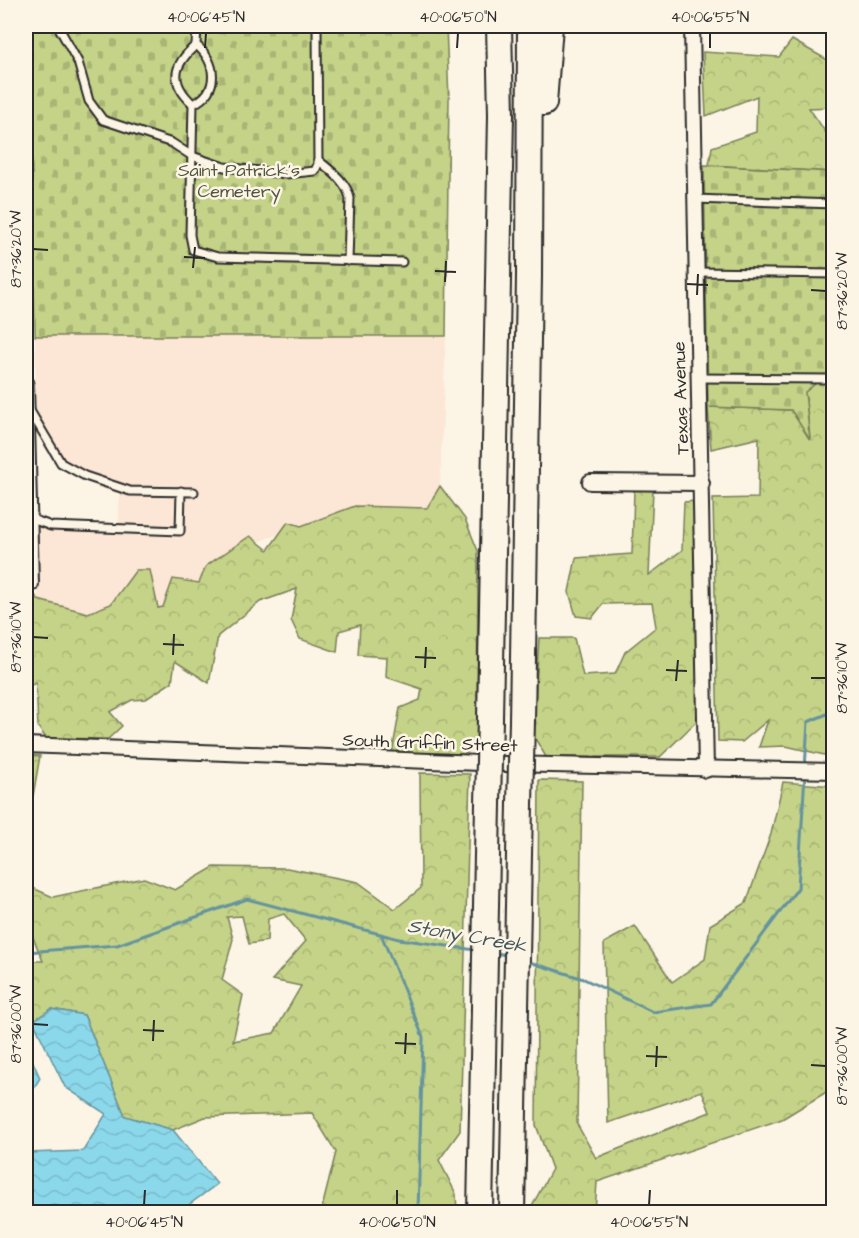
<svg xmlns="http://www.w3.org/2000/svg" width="859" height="1238" viewBox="0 0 859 1238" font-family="'Architects Daughter',sans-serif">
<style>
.built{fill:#fce6d5}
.forest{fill:url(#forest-crowns);stroke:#787f59;stroke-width:1.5;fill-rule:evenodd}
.cemetery{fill:url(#cemetery-stones);stroke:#787f59;stroke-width:1.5}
.water{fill:url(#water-waves);stroke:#65939e;stroke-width:1.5}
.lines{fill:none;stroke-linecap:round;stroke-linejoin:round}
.stream{stroke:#65939e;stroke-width:3}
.service-casing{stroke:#2b2b2b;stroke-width:11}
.minor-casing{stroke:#2b2b2b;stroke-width:18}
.motorway-casing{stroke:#2b2b2b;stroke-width:28}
.service{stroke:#fcf5e5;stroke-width:7}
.minor{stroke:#fcf5e5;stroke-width:14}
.motorway{stroke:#fcf5e5;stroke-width:24}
.motorway-bridge-casing{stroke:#2b2b2b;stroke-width:28;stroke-linecap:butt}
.motorway-bridge{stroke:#fcf5e5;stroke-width:24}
.ticks{fill:none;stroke:#2b2b2b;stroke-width:2}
.labels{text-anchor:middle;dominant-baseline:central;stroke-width:5;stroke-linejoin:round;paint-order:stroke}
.park-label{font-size:18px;fill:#515542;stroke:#fcf5e5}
.street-label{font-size:18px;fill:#2b2b2b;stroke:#fcf5e5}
.water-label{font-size:20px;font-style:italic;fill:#43565b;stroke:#fcf5e5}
.neatline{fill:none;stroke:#2b2b2b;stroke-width:2}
.ticks-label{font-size:15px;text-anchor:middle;fill:#2b2b2b}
</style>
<defs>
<pattern id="forest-crowns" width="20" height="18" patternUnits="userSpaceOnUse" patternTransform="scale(1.5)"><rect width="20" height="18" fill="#c4d387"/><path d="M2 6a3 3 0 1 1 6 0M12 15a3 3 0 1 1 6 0" fill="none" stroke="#a9b575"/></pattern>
<pattern id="cemetery-stones" width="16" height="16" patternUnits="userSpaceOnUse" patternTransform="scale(1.5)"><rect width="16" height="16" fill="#c4d387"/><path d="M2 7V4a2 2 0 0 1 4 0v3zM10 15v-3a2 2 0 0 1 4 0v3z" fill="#a9b575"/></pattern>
<pattern id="water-waves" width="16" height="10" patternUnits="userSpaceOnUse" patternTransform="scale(1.5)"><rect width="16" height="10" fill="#8bd8eb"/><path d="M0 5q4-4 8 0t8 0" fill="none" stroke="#78baca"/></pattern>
</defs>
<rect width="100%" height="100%" fill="#fcf5e5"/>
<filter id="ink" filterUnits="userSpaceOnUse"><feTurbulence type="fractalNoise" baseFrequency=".0167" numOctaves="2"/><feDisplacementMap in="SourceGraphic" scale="12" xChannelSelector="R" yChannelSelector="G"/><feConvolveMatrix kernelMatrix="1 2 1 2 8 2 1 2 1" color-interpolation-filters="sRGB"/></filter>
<g filter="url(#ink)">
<polygon class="built" points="35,336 446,336 440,486 427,508 355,506 260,541 164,607 88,613 38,600 38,522 118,528 120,494 96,487 85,476 61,463 36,421"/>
<g class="forest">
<polygon points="792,40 833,63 833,107 809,108 833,143 833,172 709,165 712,147 756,132 757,96 706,116 703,52 779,57"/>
<polygon points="833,369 833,757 786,746 759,747 768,720 742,742 718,741 713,499 758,498 759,438 711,449 708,407 791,410 810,438 805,392"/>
<polygon points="440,486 465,519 478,551 477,745 461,756 392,753 400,708 420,700 422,689 386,677 387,657 358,655 360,625 339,631 337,652 300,639 291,620 297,589 260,602 218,636 209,683 175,661 172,682 146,699 132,700 110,712 122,726 108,739 46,738 38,727 36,683 26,687 26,580 38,600 88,613 111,604 136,570 150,570 158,608 163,607 173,579 199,583 206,566 250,536 268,550 288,522 301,526 355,506 427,508"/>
<polygon points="634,490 653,490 649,575 682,550 684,502 696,501 700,718 660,757 546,757 533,735 539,638 574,638 583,676 615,674 625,652 656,627 652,603 603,604 592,618 576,616 569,592 576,558 632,554"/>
<polygon points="26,755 40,756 33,796 26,801"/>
<path d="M420,773L470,774L460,1131L439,1160L456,1194L457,1212H321L336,1152L312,1113L205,1117L173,1130L125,1116L84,1015L52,1009L33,1021L26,1014V961H43L26,921V885L53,897L144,878L175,890L214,867L287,868L358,882L395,909L421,888ZM284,914L306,941L272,980L301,986L274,1033L233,1041L243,995L222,980L233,939L227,917L242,916L249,944L267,941L268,919Z"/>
<polygon points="539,780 582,781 577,1124 596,1158 710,1112 702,1091 608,1123 604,943 635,926 672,982 705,959 710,925 746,903 771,834 783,782 833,786 833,1088 782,1119 597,1182 595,1212 532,1212 532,1206 552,1169 536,1125"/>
</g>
<g class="cemetery">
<polygon points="29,26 446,26 449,99 446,336 35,336"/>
<polygon points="704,165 833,172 833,369 805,392 810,440 791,410 708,407"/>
</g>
<g class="water">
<polygon points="51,1009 84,1015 125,1116 173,1130 217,1184 179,1212 26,1212 26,1147 28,1153 83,1151 106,1114 65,1087 33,1021"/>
<polygon points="26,1046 40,1078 26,1101"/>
</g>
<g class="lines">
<g class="stream">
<polyline points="805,768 808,722 834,711"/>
<polyline points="381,934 423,1037 418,1212"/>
<polyline points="26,952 117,945 247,899 399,939 475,950"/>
<polyline points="494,952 508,956"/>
<polyline points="526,961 584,979 653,1012 711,1004 798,888 805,774"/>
</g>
<g class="service-casing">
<g id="service">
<polyline points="58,26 78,62 89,101 103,120 172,143 192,156 224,167 286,174 315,171 318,164 317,26"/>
<path d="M196,45C217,61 220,92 193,104C169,82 173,65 196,45L197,26"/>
<polyline points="193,104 190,235 193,250 218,257 402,262"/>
<path d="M318,160C331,171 346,181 350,198L348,261"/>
<polyline points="695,199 834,204"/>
<polyline points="696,272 834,274"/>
<polyline points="699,378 830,379 834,376"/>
<polyline points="29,409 61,463 85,476 130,491 194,492"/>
<polyline points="29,518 51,526 180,531 181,491"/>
</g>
</g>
<g class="minor-casing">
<g id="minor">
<polyline points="692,26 706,770"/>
<polyline points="26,384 31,584"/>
<polyline points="590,482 702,483"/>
<polyline points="26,745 505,764 834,771"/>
</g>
</g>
<g class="motorway-casing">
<g id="motorway">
<polyline points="544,103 550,26"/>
<polyline points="490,719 501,115 499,26"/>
<polyline points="522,721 529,276 530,26"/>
<polyline points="480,1212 488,804"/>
<polyline points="512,1212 520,804"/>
</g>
</g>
<use href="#service" class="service"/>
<use href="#minor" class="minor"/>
<use href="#motorway" class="motorway"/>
<g class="motorway-bridge-casing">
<g id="motorway-bridge">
<polyline points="488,804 490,719"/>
<polyline points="520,804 522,721"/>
</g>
</g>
<use href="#motorway-bridge" class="motorway-bridge"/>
</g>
</g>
<path class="ticks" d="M205,48L206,33M457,48L458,33M710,48V33M33,249L48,250M184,257L205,258M193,268L195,247M435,271L456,272M445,282L446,261M687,284L708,285M811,290L826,291M697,295L698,274M33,637L48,638M163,644L184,645M173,655L174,634M415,657L436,658M425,668L426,647M666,670L687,671M811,678H826M676,681L678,660M33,1024L48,1025M143,1030L164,1031M153,1041L154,1020M395,1043L416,1044M405,1054L406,1033M646,1056L667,1057M811,1065L826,1066M656,1067L657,1046M144,1205L145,1190M397,1205V1190M649,1205L650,1190"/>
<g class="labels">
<g class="park-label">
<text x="239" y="170">Saint Patrick's<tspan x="239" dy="21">Cemetery</tspan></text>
</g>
<g class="street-label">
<text transform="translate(681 398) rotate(-92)">Texas Avenue</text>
<text transform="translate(430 743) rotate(2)">South Griffin Street</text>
</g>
<g class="water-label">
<text transform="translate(467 936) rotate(10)">Stony Creek</text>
</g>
</g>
<rect width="859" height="1238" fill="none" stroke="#fcf5e5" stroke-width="66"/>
<rect x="33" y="33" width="793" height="1172" class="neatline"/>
<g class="ticks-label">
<text x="206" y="22">40°06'45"N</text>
<text x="458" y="22">40°06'50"N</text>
<text x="710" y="22">40°06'55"N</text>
<text transform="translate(16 249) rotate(-90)" y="5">87°36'20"W</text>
<text transform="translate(842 291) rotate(-90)" y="5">87°36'20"W</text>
<text transform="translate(16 637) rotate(-90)" y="5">87°36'10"W</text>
<text transform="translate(842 678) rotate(-90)" y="5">87°36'10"W</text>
<text transform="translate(16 1024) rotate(-90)" y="5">87°36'00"W</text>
<text transform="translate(842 1066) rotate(-90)" y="5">87°36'00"W</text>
<text x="144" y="1227">40°06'45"N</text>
<text x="397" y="1227">40°06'50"N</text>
<text x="649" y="1227">40°06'55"N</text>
</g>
</svg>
